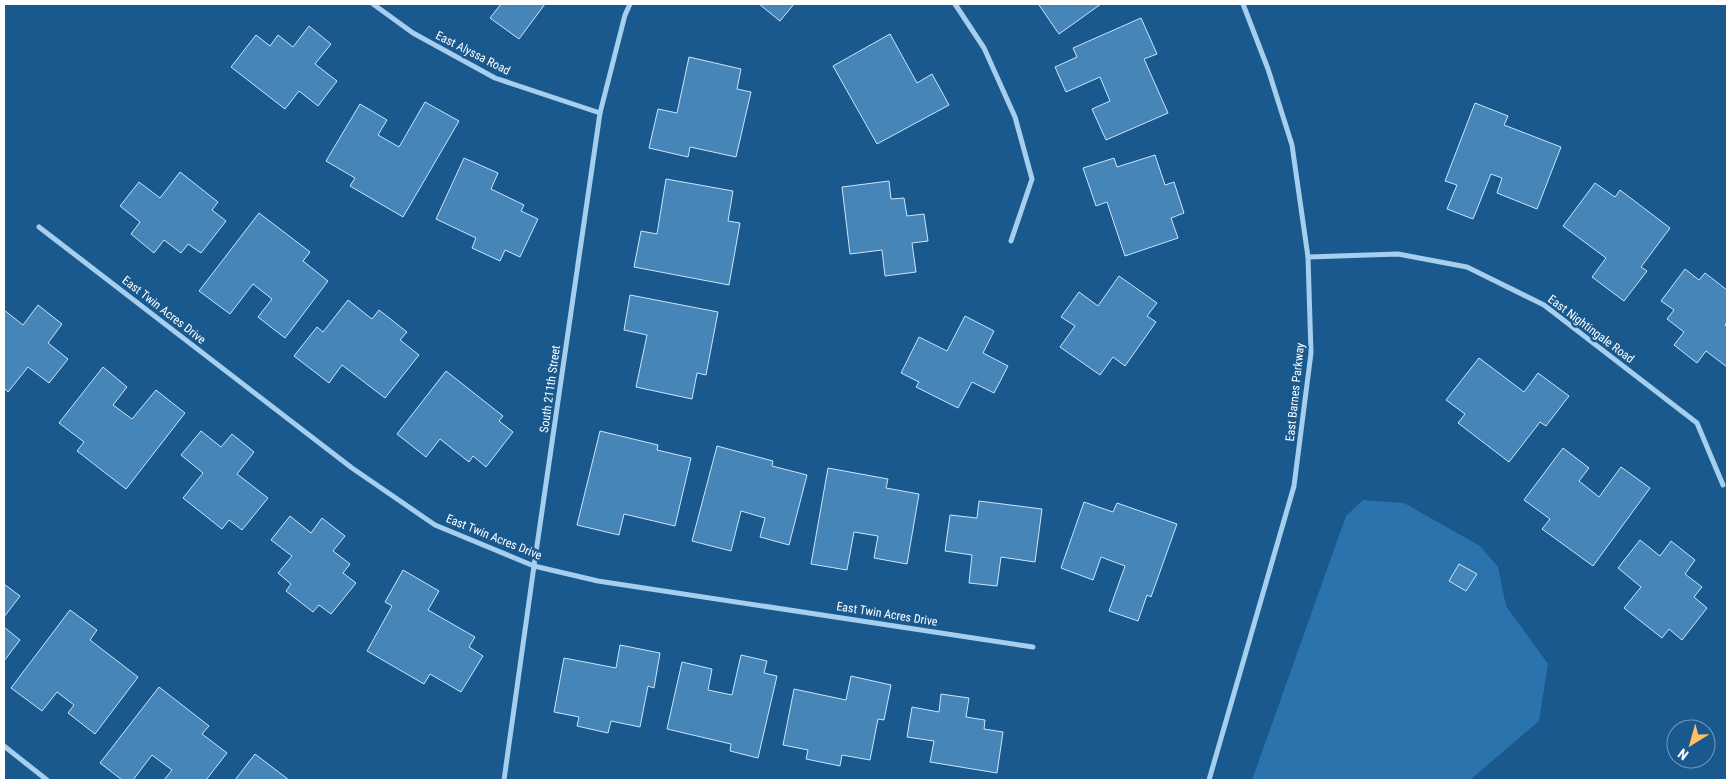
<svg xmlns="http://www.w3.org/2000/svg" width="1731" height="784" viewBox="0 0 1731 784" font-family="'Roboto Condensed',sans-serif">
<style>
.green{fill:#2b73ac}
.building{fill:#4585b8;stroke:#cbe6fa}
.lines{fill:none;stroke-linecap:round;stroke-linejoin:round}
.minor{stroke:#a5ceef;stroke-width:5}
.labels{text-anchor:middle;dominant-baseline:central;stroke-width:5;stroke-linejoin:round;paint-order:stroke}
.street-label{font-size:12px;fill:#fff;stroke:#19598e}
</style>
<rect width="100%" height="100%" fill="#19598e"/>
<polygon class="green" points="1363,500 1404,503 1480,546 1498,567 1506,606 1548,664 1539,721 1470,780 1252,780 1346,516"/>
<g class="building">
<polygon points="501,4 545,4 519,39 490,18"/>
<polygon points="759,4 794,4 780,21"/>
<polygon points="1041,4 1101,4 1059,34 1039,5"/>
<polygon points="1141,18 1157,54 1144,59 1168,113 1106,140 1092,109 1110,101 1100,77 1066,92 1055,67 1077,57 1073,48"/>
<polygon points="309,26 331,44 315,64 337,81 318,106 299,91 285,109 231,67 256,35 270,46 278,35 293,47"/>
<polygon points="890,34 917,83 932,74 949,105 877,144 833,66"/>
<polygon points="689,57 741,69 737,89 751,92 736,157 690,147 688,157 649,148 658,109 677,113"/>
<polygon points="425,102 459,121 403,217 350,186 355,178 326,161 360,104 387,120 378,135 399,147"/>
<polygon points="1475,103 1508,116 1504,125 1561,147 1537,209 1497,193 1502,178 1491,174 1473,219 1447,209 1457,185 1445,181"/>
<polygon points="1155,155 1165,185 1174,182 1184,213 1171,218 1178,238 1125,256 1107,202 1096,206 1083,168 1114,158 1117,167"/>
<polygon points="464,158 498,173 491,189 524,205 521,211 538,219 520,257 505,250 500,261 472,248 476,238 436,219"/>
<polygon points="180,172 218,202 212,210 226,221 201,253 188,244 181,253 164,240 154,253 131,234 140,222 120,206 139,182 160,198"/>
<polygon points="666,179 733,191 728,221 740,223 729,285 634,267 641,231 657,234"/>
<polygon points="889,181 891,199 904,198 907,216 924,214 928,241 912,243 916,272 885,276 882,250 850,254 842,187"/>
<polygon points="1595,183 1615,197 1620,190 1670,228 1641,267 1647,271 1624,301 1592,277 1606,258 1563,226"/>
<polygon points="259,213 310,252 303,261 328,281 285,338 258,317 272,299 253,284 230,314 199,291"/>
<polygon points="1685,269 1699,280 1705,273 1727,290 1727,322 1725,325 1727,327 1727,367 1706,351 1697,363 1674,345 1684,332 1667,319 1674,310 1661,301"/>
<polygon points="1119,276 1157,303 1147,316 1156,322 1125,366 1113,357 1100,375 1060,347 1075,326 1061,317 1079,292 1098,306"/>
<polygon points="630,295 718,312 706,375 697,373 692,399 636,387 647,335 624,330"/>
<polygon points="348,300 372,319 379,310 407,332 400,340 419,355 385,398 342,365 329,383 294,356 317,327 323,332"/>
<polygon points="38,305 62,324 48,343 68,359 49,383 28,367 8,392 4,388 4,310 23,325"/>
<polygon points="965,316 994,331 983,353 1008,366 994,393 972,382 958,408 916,387 919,382 901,373 919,337 947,351"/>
<polygon points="1479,358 1524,392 1538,373 1569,396 1546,426 1540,422 1509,462 1458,423 1465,414 1446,400"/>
<polygon points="103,367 127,387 113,405 132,419 156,390 185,413 126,489 77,451 84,442 59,423"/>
<polygon points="446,371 503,416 499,421 513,432 486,467 473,456 469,462 440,439 426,457 397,434"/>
<polygon points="201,431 221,447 232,434 254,452 237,474 268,498 242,530 229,520 222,529 183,498 203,473 181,455"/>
<polygon points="600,431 658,445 657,450 691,458 675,526 624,514 619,535 577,525"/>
<polygon points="717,446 773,461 772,466 807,475 789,545 760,537 765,518 741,511 731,551 692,541"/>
<polygon points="1563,448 1589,468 1579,481 1599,497 1621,467 1650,488 1593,566 1542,529 1550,519 1524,500"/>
<polygon points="828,468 888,479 886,488 919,494 907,564 874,558 878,536 854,532 847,570 811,564"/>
<polygon points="979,501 1042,509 1035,562 1001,557 997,586 969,583 972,555 945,551 950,515 977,518"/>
<polygon points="1084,502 1113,512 1117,503 1177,524 1151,597 1147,595 1138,621 1109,611 1125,566 1101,557 1093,580 1061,568"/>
<polygon points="290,516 311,533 322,518 345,536 333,551 350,564 343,573 356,583 331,614 319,605 313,612 286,591 291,584 278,573 292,556 271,540"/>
<polygon points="1640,540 1660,556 1671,541 1695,560 1685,574 1702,587 1694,597 1707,608 1682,640 1669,629 1662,638 1624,608 1641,587 1618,568"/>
<polygon points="1459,564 1477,574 1466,591 1449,581"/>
<polygon points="403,570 439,591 428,610 475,637 469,647 483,656 461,692 430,674 424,684 367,651 392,606 385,602"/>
<polygon points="4,584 20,596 4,617"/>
<polygon points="70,610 97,630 90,640 138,677 95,734 68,713 74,705 57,692 42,711 11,688"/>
<polygon points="4,627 20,640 4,661"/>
<polygon points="620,645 660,653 654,688 648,686 640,727 611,721 608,733 577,726 579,717 554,712 564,658 616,668"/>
<polygon points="741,655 767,661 764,673 777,676 758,758 730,751 731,744 667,729 682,662 712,669 708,690 732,695"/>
<polygon points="851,676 891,685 884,720 878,719 870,760 842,755 840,766 806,759 808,750 783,745 794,689 846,700"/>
<polygon points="159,687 209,726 202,734 227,753 206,780 164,780 172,770 152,755 133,780 122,780 100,763"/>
<polygon points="941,694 969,698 966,717 985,720 984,729 1003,732 997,773 930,762 934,741 907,737 912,707 939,712"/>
<polygon points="255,754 289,780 235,780"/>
</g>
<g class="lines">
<g class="minor">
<polyline points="373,4 413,33 495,78 600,113"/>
<polyline points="955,4 984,48 1015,117 1032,179 1011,241"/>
<polyline points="39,227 352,468 435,525 534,566 598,581 1033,647"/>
<polyline points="1308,257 1398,254 1467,267 1544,305 1697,423 1723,485"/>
<polyline points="4,746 47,780"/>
<polyline points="504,780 534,566 600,113 625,15 630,4"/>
<polyline points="1209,780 1294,486 1311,353 1308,257 1292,145 1268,69 1243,4"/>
</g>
</g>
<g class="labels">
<g class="street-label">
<text transform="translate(473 53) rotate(27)">East Alyssa Road</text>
<text transform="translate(164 310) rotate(38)">East Twin Acres Drive</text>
<text transform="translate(1591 329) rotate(37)">East Nightingale Road</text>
<text transform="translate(550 389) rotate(-82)">South 211th Street</text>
<text transform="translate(1295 392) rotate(-84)">East Barnes Parkway</text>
<text transform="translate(494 537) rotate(22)">East Twin Acres Drive</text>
<text transform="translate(887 614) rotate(9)">East Twin Acres Drive</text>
</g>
</g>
<rect width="1731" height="784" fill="none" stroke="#ffffff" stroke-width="10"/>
<g transform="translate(1691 744) rotate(217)"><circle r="24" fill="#19598e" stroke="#759bbb"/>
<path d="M0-4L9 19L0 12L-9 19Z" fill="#ffc062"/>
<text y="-8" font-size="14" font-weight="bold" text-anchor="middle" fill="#ffffff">N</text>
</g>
</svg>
